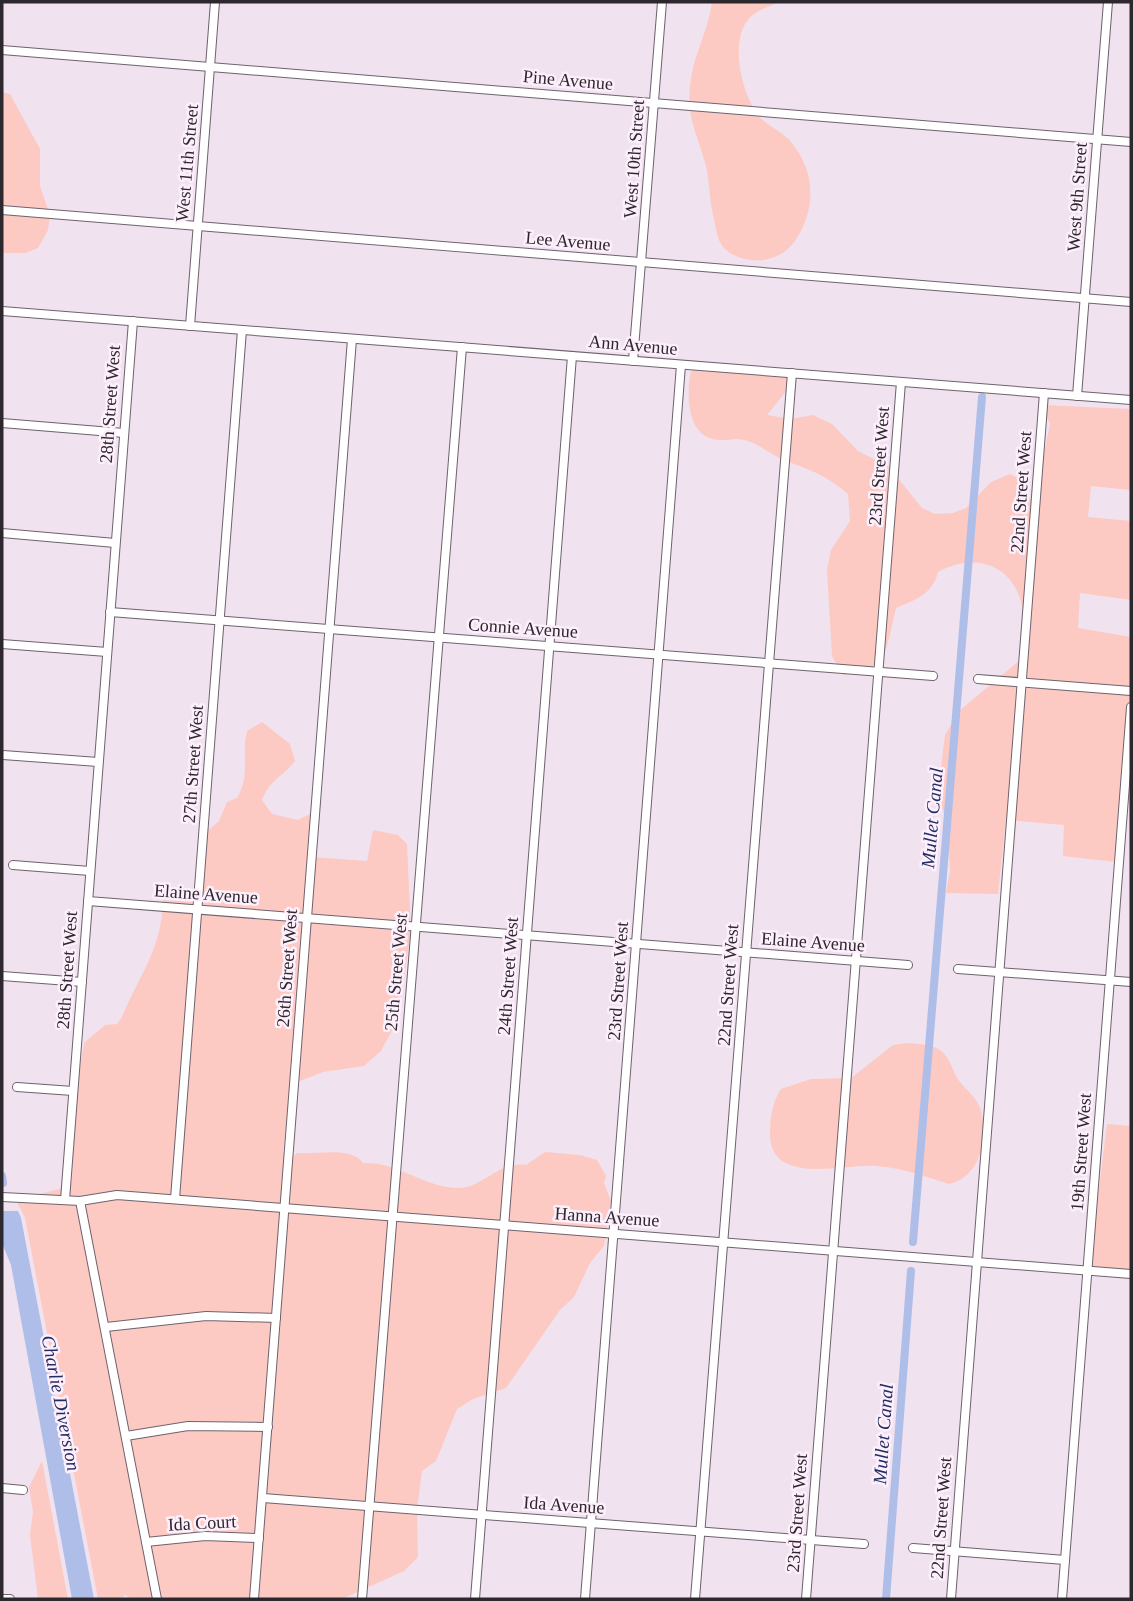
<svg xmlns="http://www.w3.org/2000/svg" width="1133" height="1601" viewBox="0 0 1133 1601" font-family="'Times New Roman',serif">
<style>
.green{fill:#fdcac3}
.water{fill:#afbee8}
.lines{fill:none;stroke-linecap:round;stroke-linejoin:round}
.canal{stroke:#afbee8;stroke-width:8}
.minor-casing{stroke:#6e626d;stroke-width:10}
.minor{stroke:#fff;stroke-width:8}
.labels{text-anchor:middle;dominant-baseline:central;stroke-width:5;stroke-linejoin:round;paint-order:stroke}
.street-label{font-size:18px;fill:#2d282d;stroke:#feeffc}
.water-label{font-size:19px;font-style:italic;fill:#212e61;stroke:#feeffc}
</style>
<rect width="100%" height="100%" fill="#f0e2ef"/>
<g class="green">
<path d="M712,2H778C768,8 755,10 747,21C730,44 742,95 759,116C768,127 784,132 792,143C816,173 816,210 795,241C779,264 744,267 724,248C717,241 716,228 714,219C709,201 710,183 706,166C697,132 685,117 691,78C695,52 709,28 712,2Z"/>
<polygon points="2,92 10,94 40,149 40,186 50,215 48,230 38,248 26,253 2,253"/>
<path d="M701,368L794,373L788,389L767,415L790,419L813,415L832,424L858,451L888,466L922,508L935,514L953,513L966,508L991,482L1010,474L1023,481L1025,494L1034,502L1050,424L1042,405L1131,409V490L1091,486L1088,517L1131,521V600L1080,593L1078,628L1131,637L1130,692L1116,862L1063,856L1064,825L1006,820L998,894L946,893L950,871L948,829L938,792L945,735L959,711L1020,660C1021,644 1026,626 1023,611C1016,565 976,551 938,572C933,594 915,600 896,608C886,648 890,669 843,675L832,656L827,570L831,550L850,521L848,494C827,476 811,470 786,461C775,457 764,448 753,443C740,437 734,440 721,440C686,440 686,394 691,371Z"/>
<path d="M262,722L290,744L295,761C281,779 271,778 262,800L272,814L298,820L314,812L312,857L367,861L373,830L398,835L407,844L411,932L397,1021L381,1051L364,1066L323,1072L292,1084L283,1152L295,1156L296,1153C318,1155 351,1146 363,1163C397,1161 425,1188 459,1188C484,1187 498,1161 526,1165L545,1152L580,1155L597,1160L606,1176L604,1183L611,1201L604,1246L590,1263L574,1297L560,1310L506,1388L473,1399L457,1409L436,1461L422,1471L417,1510L418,1557L404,1571L342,1599H130L126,1595L119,1599H98L25,1218L16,1200L67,1187L72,1182L74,1105L84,1043L105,1025L117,1024L122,1017C140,974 162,948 163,900L198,902L204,834L219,821L227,802L237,798C251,774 241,756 247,731Z"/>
<path d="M908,1043C917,1044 932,1044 940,1050C951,1058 952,1072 960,1082C967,1091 976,1097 980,1108C990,1136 980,1178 949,1184C923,1176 903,1168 876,1166C847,1163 771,1187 770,1135C770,1118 772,1103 781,1089L811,1079L851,1078L893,1045Z"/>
<polygon points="1107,1124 1131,1126 1131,1272 1089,1268"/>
<polygon points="42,1461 68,1599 38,1599 30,1535 33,1512 29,1487"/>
</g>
<polygon class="water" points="2,1211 18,1211 21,1218 94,1599 72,1599 11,1265 2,1243"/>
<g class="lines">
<g class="canal">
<polyline points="2,1176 3,1183"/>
<polyline points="913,1242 982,397"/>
<polyline points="886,1599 911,1271"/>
</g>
<g class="minor-casing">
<g id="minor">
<polyline points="2,50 1131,142"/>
<polyline points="2,210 1131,302"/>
<polyline points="2,311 1131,400"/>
<polyline points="190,326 215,2"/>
<polyline points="633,361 662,2"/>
<polyline points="1077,396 1108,2"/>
<polyline points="2,423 124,433"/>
<polyline points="2,533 115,543"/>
<polyline points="110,612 933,676"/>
<polyline points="2,644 107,652"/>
<polyline points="978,679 1131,691"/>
<polyline points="3,755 98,762"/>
<polyline points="13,865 90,871"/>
<polyline points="88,901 908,965"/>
<polyline points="958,969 1131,982"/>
<polyline points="2,976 82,982"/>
<polyline points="17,1087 73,1091"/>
<polyline points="2,1197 80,1201 117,1195 1131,1274"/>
<polyline points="175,1199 242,330"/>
<polyline points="65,1200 133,321"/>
<polyline points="80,1201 157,1599"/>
<polyline points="106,1327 206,1316 276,1318"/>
<polyline points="126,1436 188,1426 268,1427"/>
<polyline points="2,1488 23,1490"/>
<polyline points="263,1498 864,1544"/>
<polyline points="146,1542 205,1536 259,1538"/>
<polyline points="913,1548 1065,1560"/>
<polyline points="2,1599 10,1599"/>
<polyline points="254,1599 352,339"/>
<polyline points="362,1599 462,347"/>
<polyline points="475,1599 572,356"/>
<polyline points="585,1599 681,365"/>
<polyline points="695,1599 792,373"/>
<polyline points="806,1599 901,382"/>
<polyline points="951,1599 1044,393"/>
<polyline points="1062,1599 1131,707"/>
</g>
</g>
<use href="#minor" class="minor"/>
</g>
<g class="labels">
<g class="street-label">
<text transform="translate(568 80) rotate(5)">Pine Avenue</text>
<text transform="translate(634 159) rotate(-86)">West 10th Street</text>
<text transform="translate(187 163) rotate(-85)">West 11th Street</text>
<text transform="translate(1077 197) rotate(-86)">West 9th Street</text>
<text transform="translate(568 241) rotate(5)">Lee Avenue</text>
<text transform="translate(633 345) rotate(5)">Ann Avenue</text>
<text transform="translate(110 404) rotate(-86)">28th Street West</text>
<text transform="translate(879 466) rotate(-86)">23rd Street West</text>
<text transform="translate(1021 492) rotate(-86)">22nd Street West</text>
<text transform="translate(523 628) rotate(4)">Connie Avenue</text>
<text transform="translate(193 764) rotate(-86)">27th Street West</text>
<text transform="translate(206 894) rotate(4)">Elaine Avenue</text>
<text transform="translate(813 942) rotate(4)">Elaine Avenue</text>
<text transform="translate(287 968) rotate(-86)">26th Street West</text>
<text transform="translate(67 970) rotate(-86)">28th Street West</text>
<text transform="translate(396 972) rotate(-85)">25th Street West</text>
<text transform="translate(508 976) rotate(-86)">24th Street West</text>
<text transform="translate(618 981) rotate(-86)">23rd Street West</text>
<text transform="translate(728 985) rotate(-86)">22nd Street West</text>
<text transform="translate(1081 1152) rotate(-86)">19th Street West</text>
<text transform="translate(607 1217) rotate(4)">Hanna Avenue</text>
<text transform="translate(564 1505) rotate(4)">Ida Avenue</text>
<text transform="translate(797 1513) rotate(-86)">23rd Street West</text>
<text transform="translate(941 1518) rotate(-86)">22nd Street West</text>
<text transform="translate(202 1523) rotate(-3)">Ida Court</text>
</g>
<g class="water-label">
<text transform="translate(932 818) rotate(-85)">Mullet Canal</text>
<text transform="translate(61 1403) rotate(79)">Charlie Diversion</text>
<text transform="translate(883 1434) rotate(-86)">Mullet Canal</text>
</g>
</g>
<rect width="1133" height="1601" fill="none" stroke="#2d282d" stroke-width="7"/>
</svg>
